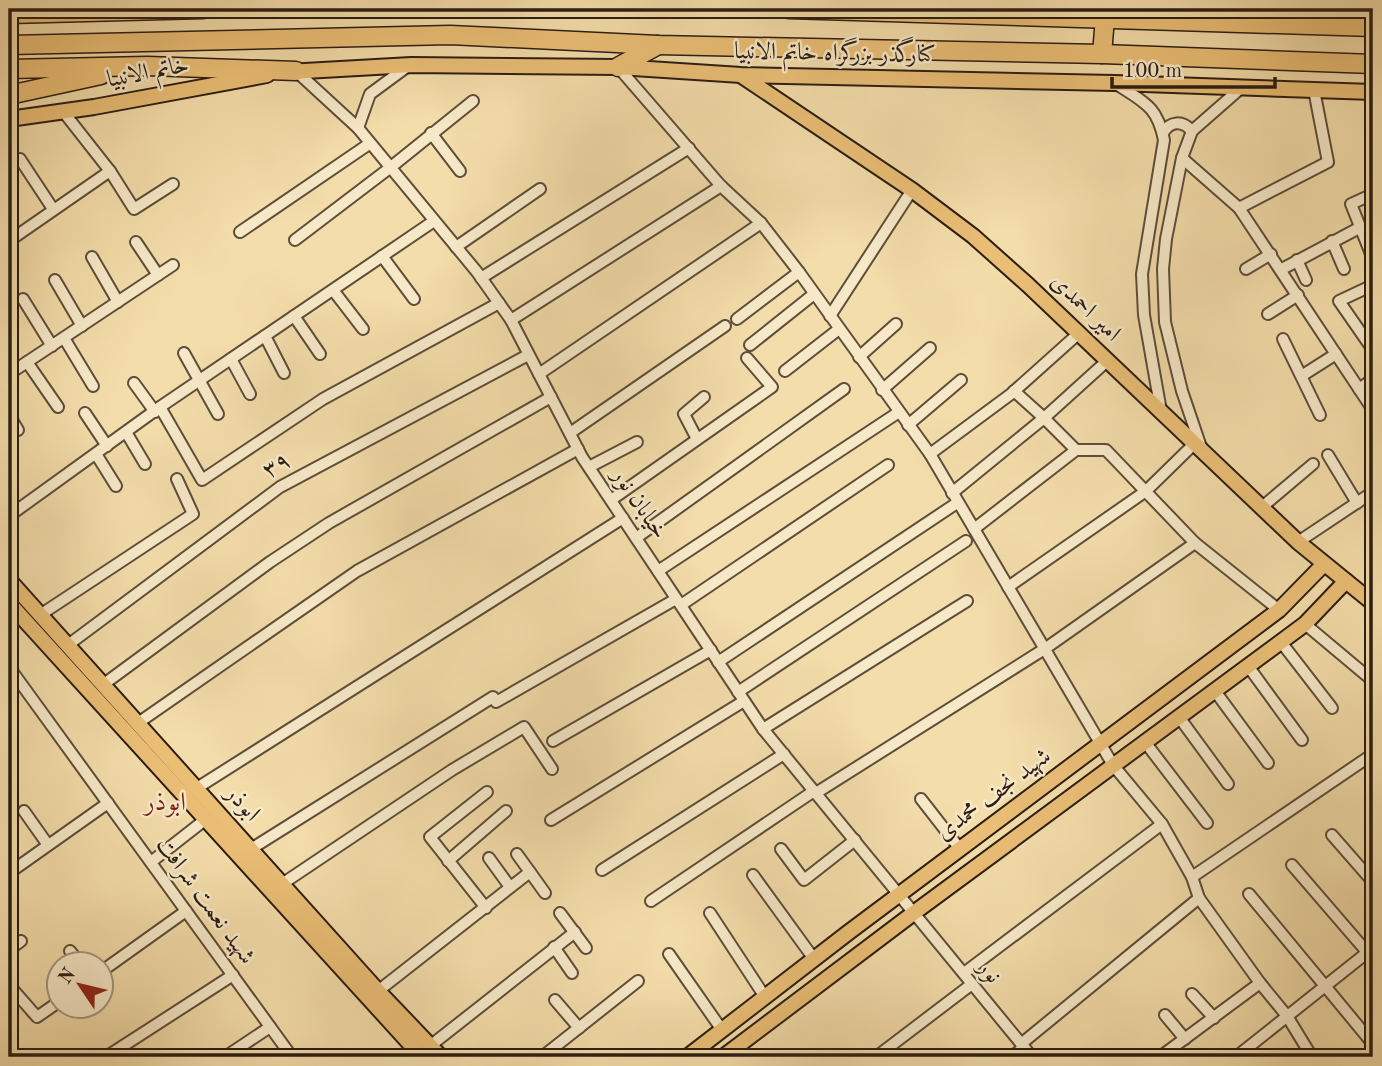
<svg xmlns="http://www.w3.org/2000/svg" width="1382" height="1066" viewBox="0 0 1382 1066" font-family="'Old Standard TT',Amiri,serif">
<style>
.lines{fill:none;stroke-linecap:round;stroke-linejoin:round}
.minor-casing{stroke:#5d4d3a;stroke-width:14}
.major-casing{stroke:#2b1d14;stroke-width:18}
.highway-casing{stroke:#2b1d14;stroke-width:21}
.minor{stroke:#f7e9c8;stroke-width:10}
.major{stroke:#eabe75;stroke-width:14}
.highway{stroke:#eabe75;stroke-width:18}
.labels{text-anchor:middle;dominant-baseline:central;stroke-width:5;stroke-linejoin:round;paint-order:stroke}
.street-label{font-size:24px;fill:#2b1d14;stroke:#f7e9c8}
.neighbourhood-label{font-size:26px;fill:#7a1f14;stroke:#f7e9c8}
</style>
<rect width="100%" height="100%" fill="#f3ddaa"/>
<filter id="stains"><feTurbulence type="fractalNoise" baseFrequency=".00286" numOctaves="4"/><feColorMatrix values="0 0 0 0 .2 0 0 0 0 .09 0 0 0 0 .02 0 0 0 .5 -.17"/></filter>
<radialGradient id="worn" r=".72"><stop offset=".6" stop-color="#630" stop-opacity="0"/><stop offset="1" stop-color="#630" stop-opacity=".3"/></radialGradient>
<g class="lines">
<g class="minor-casing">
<g id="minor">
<polyline points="618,67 721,186 761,223 799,272 930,454 1113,765 1162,824 1192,877 1199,898 1260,983 1287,1016 1312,1057"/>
<polyline points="296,71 358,128 477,272 511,320 582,457 763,729 1032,1057"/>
<path d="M1115,83C1143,102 1157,105 1164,140L1142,274L1144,315L1161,411"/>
<polyline points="358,128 370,94 408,66"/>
<polyline points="431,133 460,171"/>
<path d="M1163,133C1170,121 1182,120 1192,131"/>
<polyline points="1182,158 1239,208 1373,410"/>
<polyline points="9,168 20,159 53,209"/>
<polyline points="110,171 134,209 173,184"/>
<polyline points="1373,194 1351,204 1373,259"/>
<polyline points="1239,208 1328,162 1314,90"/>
<polyline points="240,232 369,144"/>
<polyline points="295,240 391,167 473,101"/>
<polyline points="9,241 110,171 62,110"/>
<polyline points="1332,241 1344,269"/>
<polyline points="136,242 158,275"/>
<polyline points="456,247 540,189"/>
<polyline points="382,256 414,299"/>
<polyline points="92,257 118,302"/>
<polyline points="1297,260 1306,280"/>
<polyline points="1246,269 1271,254"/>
<polyline points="1282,269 1359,228"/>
<polyline points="481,278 689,148"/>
<polyline points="55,280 82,326"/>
<polyline points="1373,285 1339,301 1373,350"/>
<polyline points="333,290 363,329"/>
<polyline points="23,299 52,346"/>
<polyline points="1268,314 1298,295"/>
<polyline points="294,316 320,354"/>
<polyline points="830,316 912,190"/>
<polyline points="737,319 799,272"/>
<polyline points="511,320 721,186"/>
<polyline points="265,336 284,373"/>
<polyline points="64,338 93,386"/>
<polyline points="1283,339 1320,415"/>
<polyline points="750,345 814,294"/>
<polyline points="184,353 218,414"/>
<polyline points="859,357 896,324"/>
<polyline points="231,359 250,394"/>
<polyline points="27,362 58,407"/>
<polyline points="785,371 839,329"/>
<polyline points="9,374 173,265"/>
<polyline points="539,374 761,223"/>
<polyline points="1303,375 1336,354"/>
<polyline points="134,383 155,412"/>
<polyline points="1359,389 1373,379"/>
<polyline points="882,390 930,348"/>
<polyline points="1014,391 1044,418 1076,450 1106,450 1195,543 1279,610"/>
<polyline points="160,407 202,480 323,399 499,303"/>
<polyline points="85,413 107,446"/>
<polyline points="9,415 18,430"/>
<polyline points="908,425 961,380"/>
<polyline points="126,432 145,464"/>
<polyline points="570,433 725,326"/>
<polyline points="697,439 684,414 704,397"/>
<polyline points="1202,450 1182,391 1165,322 1163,269 1166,239 1182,158 1192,131 1241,88"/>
<polyline points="96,454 116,486"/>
<polyline points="930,454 1011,394 1078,334"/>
<polyline points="1328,455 1357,503"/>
<polyline points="589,467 637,442"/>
<polyline points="952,493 1044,418 1107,361"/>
<polyline points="611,500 772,387 747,358"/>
<polyline points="1262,507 1313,464"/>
<polyline points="9,516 160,407 434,221"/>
<polyline points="974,529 1076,450"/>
<polyline points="636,538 844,389"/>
<polyline points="1298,542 1373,492"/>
<polyline points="658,571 899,412"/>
<polyline points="1008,587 1146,491 1194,444"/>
<polyline points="681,605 888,465"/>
<polyline points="40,615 193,514 177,479"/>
<polyline points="1305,624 1373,681"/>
<polyline points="1281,642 1332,708"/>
<polyline points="68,645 280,487 528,355"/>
<polyline points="718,662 957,503"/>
<polyline points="1248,666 1302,740"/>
<polyline points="9,667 292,1057"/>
<polyline points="104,684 270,562 329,523 551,397"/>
<polyline points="1215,691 1268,763"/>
<polyline points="738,692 966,541"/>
<polyline points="1179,717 1228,784"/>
<polyline points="138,723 357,571 578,449"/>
<polyline points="763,729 967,601"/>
<polyline points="553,741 711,650"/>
<polyline points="1145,742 1207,823"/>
<polyline points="197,788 623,518"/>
<polyline points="816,793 1046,648 1195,543"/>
<polyline points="921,799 960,849"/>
<polyline points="24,811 48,845"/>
<polyline points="551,820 744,701"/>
<polyline points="1332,835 1373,882"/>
<polyline points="251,849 493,697 496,702 676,599"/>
<polyline points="781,849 804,880 855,840"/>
<polyline points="517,854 545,893"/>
<polyline points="489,858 510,887"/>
<polyline points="448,861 506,811"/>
<polyline points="151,862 206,819"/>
<polyline points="1292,865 1373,959"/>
<polyline points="602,870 784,754"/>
<polyline points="9,873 108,803"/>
<polyline points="753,875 814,959"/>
<polyline points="1192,877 1373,754"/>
<polyline points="282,884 452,770 524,727 552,769"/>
<polyline points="1249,894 1373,1044"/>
<polyline points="651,901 814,791"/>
<polyline points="486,908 430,837 487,792"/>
<polyline points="560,913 586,948"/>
<polyline points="710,913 765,997"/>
<polyline points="554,947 572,973"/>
<polyline points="9,950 21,941"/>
<polyline points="70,951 81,964"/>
<polyline points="669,954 722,1030"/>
<polyline points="102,971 186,911"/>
<polyline points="964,973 1162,824"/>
<polyline points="9,985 37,1017 60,1001"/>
<polyline points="378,991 530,872"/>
<polyline points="1192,994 1214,1018"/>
<polyline points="555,1000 579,1028"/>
<polyline points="1165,1015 1185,1039"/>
<polyline points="1021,1044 1199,898"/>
<polyline points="430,1046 575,932"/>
<polyline points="735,1048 744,1057"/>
<polyline points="106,1057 233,975"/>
<polyline points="225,1057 270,1027"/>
<polyline points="542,1057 638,981"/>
<polyline points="876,1057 972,984"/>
<polyline points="1012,1057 1024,1047"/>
<polyline points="1160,1057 1260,983"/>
<polyline points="1236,1057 1373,948"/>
</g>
</g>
<g class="major-casing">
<g id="major">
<polyline points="287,72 411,65 618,67 741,75 1115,83 1373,92"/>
<polyline points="742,76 912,190 973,236 1028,285 1298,542 1373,603"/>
<polyline points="9,119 94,107 267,75"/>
<polyline points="9,580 378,991 441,1057"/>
<polyline points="9,603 422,1057"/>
<polyline points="687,1057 849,932 1279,610 1324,564"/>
<polyline points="723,1057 915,912 1305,624 1346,581"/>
</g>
</g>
<g class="highway-casing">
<g id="highway">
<polyline points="789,9 1373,27"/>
<polyline points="9,14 203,9"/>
<polyline points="9,45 450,35 658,45 1102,54 1373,64"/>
<polyline points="1102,54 1105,18"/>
<polyline points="618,67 658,45"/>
<polyline points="9,69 147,66 296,71"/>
<polyline points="9,95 101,75"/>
</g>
</g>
<use href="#minor" class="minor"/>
<use href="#major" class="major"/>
<use href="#highway" class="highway"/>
</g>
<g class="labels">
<g class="street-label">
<text transform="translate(835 54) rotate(1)">کنارگذر بزرگراه خاتم الانبیا</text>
<text transform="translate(148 73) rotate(-11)">خاتم الانبیا</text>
<text transform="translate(1085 308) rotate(44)">امیر احمدی</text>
<text transform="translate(277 466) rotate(-31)">۳۹</text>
<text transform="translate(639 504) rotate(56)">خیابان نور</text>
<text transform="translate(994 795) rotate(-37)">شهید نجف محمدی</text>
<text transform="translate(242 804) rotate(48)">ابوذر</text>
<text transform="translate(205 901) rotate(54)">شهید نعمت شرافت</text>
<text transform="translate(989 972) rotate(51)">نور</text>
</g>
<g class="neighbourhood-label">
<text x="165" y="803">ابوذر</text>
</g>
</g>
<rect width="1382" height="1066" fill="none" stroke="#f3ddaa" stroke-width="35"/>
<rect x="10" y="10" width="1361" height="1045" fill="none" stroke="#2b1d14" stroke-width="3.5"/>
<rect x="18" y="18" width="1347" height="1031" fill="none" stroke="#2b1d14" stroke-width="2"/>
<g transform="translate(80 985) rotate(305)"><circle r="33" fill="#f7e9c8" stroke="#a59780" stroke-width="2"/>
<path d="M0-5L12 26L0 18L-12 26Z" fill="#8f2418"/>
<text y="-10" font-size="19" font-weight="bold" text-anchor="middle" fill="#2b1d14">N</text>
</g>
<path d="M1112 77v10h163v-10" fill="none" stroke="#2b1d14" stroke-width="3.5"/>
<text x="1123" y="77" font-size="21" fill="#2b1d14" stroke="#f7e9c8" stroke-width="5" paint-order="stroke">100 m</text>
<rect width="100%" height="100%" filter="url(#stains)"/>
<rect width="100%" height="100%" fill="url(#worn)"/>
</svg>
